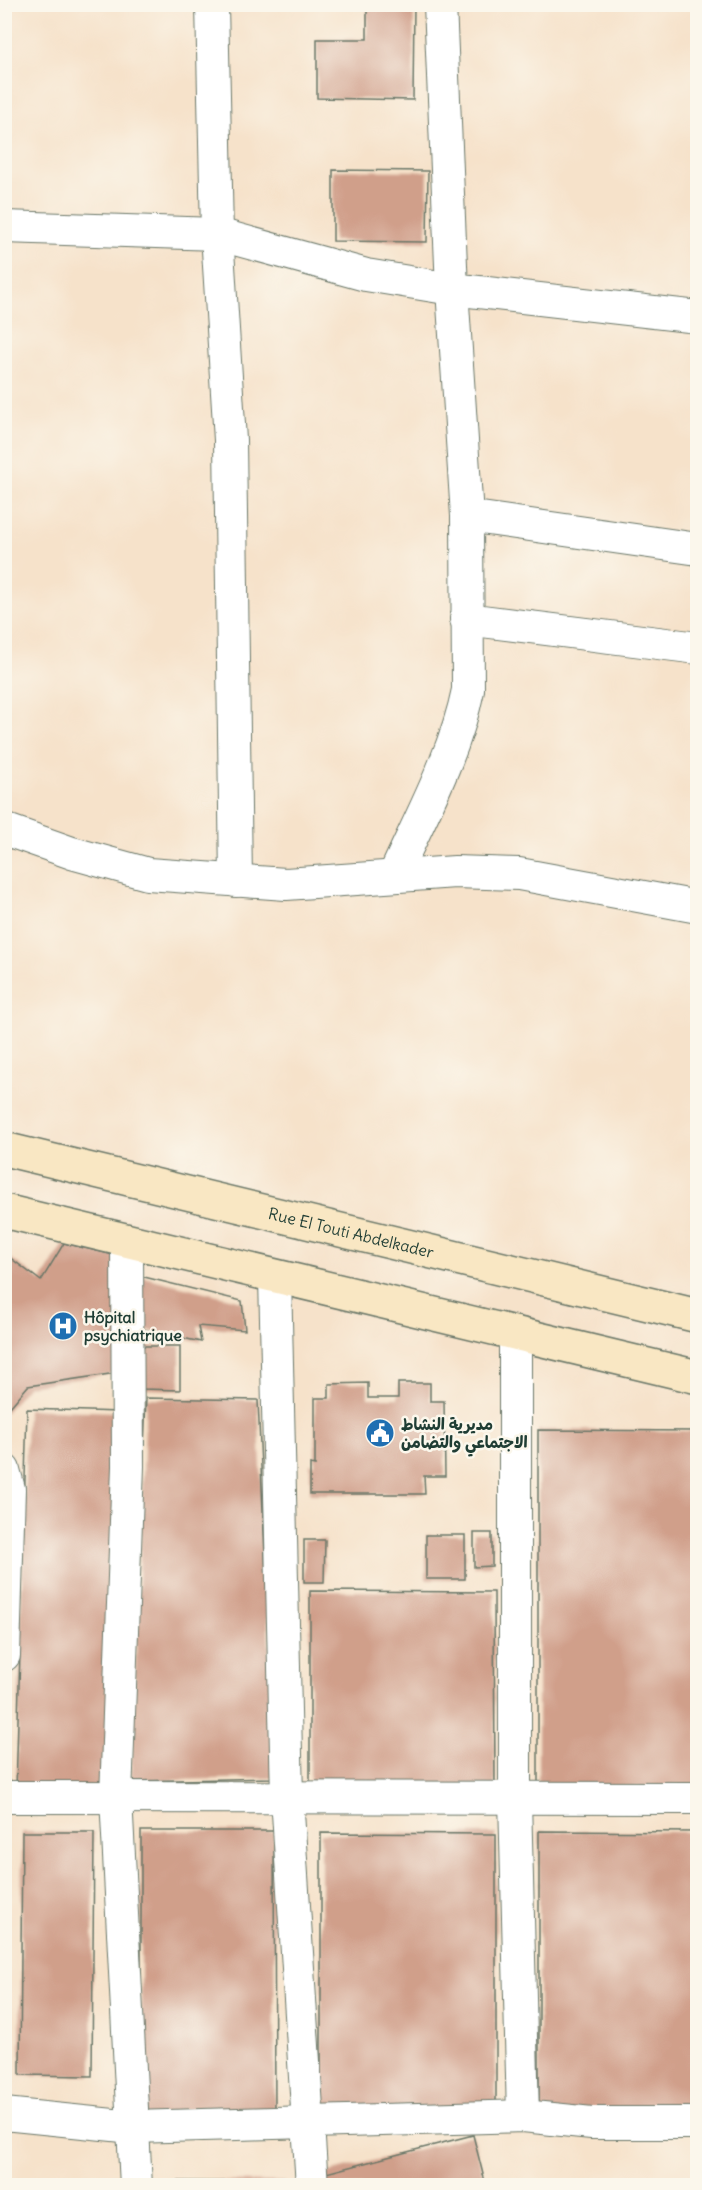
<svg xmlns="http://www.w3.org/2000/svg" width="702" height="2190" viewBox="0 0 702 2190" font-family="Delius,'Playpen Sans Arabic',sans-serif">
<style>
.building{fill:#d09f8a}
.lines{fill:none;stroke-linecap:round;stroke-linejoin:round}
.street-casing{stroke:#6a7768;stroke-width:34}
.secondary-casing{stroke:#6a7768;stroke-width:36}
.street{stroke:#fff;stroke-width:32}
.secondary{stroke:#f9e7c3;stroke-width:33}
.labels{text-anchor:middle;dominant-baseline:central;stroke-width:5;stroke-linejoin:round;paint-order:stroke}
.street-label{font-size:16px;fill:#1f3d34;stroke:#fbf7ec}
.poi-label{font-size:16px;font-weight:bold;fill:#1f3d34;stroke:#fbf7ec;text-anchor:start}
</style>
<rect width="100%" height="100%" fill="#fbf7ec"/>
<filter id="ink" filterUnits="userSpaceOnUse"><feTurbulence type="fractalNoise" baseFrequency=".0167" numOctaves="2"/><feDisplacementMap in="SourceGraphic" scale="12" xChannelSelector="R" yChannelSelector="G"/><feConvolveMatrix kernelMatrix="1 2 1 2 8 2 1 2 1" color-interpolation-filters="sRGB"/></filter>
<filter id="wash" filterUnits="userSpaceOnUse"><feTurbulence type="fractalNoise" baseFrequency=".008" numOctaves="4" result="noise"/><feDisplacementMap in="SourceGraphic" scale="24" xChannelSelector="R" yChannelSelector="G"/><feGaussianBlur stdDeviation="1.35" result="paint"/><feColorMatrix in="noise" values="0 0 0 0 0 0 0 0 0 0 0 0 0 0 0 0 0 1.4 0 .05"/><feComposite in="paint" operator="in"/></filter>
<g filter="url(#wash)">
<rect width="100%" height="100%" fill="#f6e2ca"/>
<g id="blocks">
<g class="building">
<polygon points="367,4 414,4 413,100 317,98 317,39 367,39"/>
<polygon points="333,170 428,171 427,242 333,241"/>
<polygon points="64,1243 118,1256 123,1372 28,1386 5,1413 5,1254 41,1281"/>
<polygon points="132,1274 242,1301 245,1330 198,1326 201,1342 132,1327"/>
<polygon points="141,1346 180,1346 180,1390 141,1389"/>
<polygon points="368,1383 368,1398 398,1398 398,1383 430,1383 430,1401 444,1401 445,1476 424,1476 425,1494 310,1494 310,1464 315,1465 315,1398 329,1398 329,1384"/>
<polygon points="146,1398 258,1400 275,1778 131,1781"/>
<polygon points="27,1409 119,1412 109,1793 16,1790"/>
<polygon points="538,1430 698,1431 698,1787 538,1787"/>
<polygon points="474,1533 492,1533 492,1566 474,1567"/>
<rect x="426" y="1535" width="39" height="44"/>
<polygon points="304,1540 325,1540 324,1582 304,1582"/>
<polygon points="310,1591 494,1592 495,1791 310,1790"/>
<polygon points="141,1831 274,1831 275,2120 141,2119"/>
<polygon points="539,1831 698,1832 698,2112 539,2112"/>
<polygon points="22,1832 94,1832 92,2076 20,2075"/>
<polygon points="321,1833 496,1834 496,2111 321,2110"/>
<polygon points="473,2135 486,2186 327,2186 326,2173"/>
<polygon points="159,2181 285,2182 285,2186 159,2186"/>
</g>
</g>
</g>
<g filter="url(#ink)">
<use href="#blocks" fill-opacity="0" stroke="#6a7768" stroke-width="1.5"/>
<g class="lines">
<g class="street-casing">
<g id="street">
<polyline points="212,4 217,234 230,440 236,881"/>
<polyline points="4,227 217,234 366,275 452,289 698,317"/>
<polyline points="467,516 698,549"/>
<polyline points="466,619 698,648"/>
<polyline points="4,829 72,853 148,874 286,884 455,872 519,874 698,907"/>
<path d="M394,876C421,816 455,754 468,690L467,516L452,289L440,4"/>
<polyline points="127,1242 128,1466 116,1797 136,2186"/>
<polyline points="275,1277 287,1797 312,2186"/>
<polyline points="515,1333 515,1799 523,2116"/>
<polyline points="4,1470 9,1489 4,1655"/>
<polyline points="4,1797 698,1798"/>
<polyline points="4,2114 133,2127 523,2116 592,2123 698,2123"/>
</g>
</g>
<g class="secondary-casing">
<g id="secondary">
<path id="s1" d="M4,1149L698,1316"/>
<polyline points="4,1211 698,1377"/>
</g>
</g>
<use href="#street" class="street"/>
<use href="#secondary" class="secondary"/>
</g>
</g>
<defs>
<g id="hospital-disc" transform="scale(1.5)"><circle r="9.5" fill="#1f6fb2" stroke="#fbf7ec"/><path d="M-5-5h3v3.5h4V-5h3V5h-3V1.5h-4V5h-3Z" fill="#fff"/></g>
<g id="civic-disc" transform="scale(1.5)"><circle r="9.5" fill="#1f6fb2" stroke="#fbf7ec"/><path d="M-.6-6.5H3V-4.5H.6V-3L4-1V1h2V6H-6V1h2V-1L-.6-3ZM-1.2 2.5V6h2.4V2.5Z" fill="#fff"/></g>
</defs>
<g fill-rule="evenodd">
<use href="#hospital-disc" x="63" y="1326"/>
<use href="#civic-disc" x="380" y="1433"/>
</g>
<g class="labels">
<g class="street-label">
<text stroke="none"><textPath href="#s1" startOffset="357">Rue El Touti Abdelkader</textPath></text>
</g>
<g class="poi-label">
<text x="84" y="1317">Hôpital<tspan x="84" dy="18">psychiatrique</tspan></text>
<text x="401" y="1424">مديرية النشاط<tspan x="401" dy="18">الاجتماعي والتضامن</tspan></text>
</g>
</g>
<rect width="702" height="2190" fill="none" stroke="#fbf7ec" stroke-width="24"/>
</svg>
